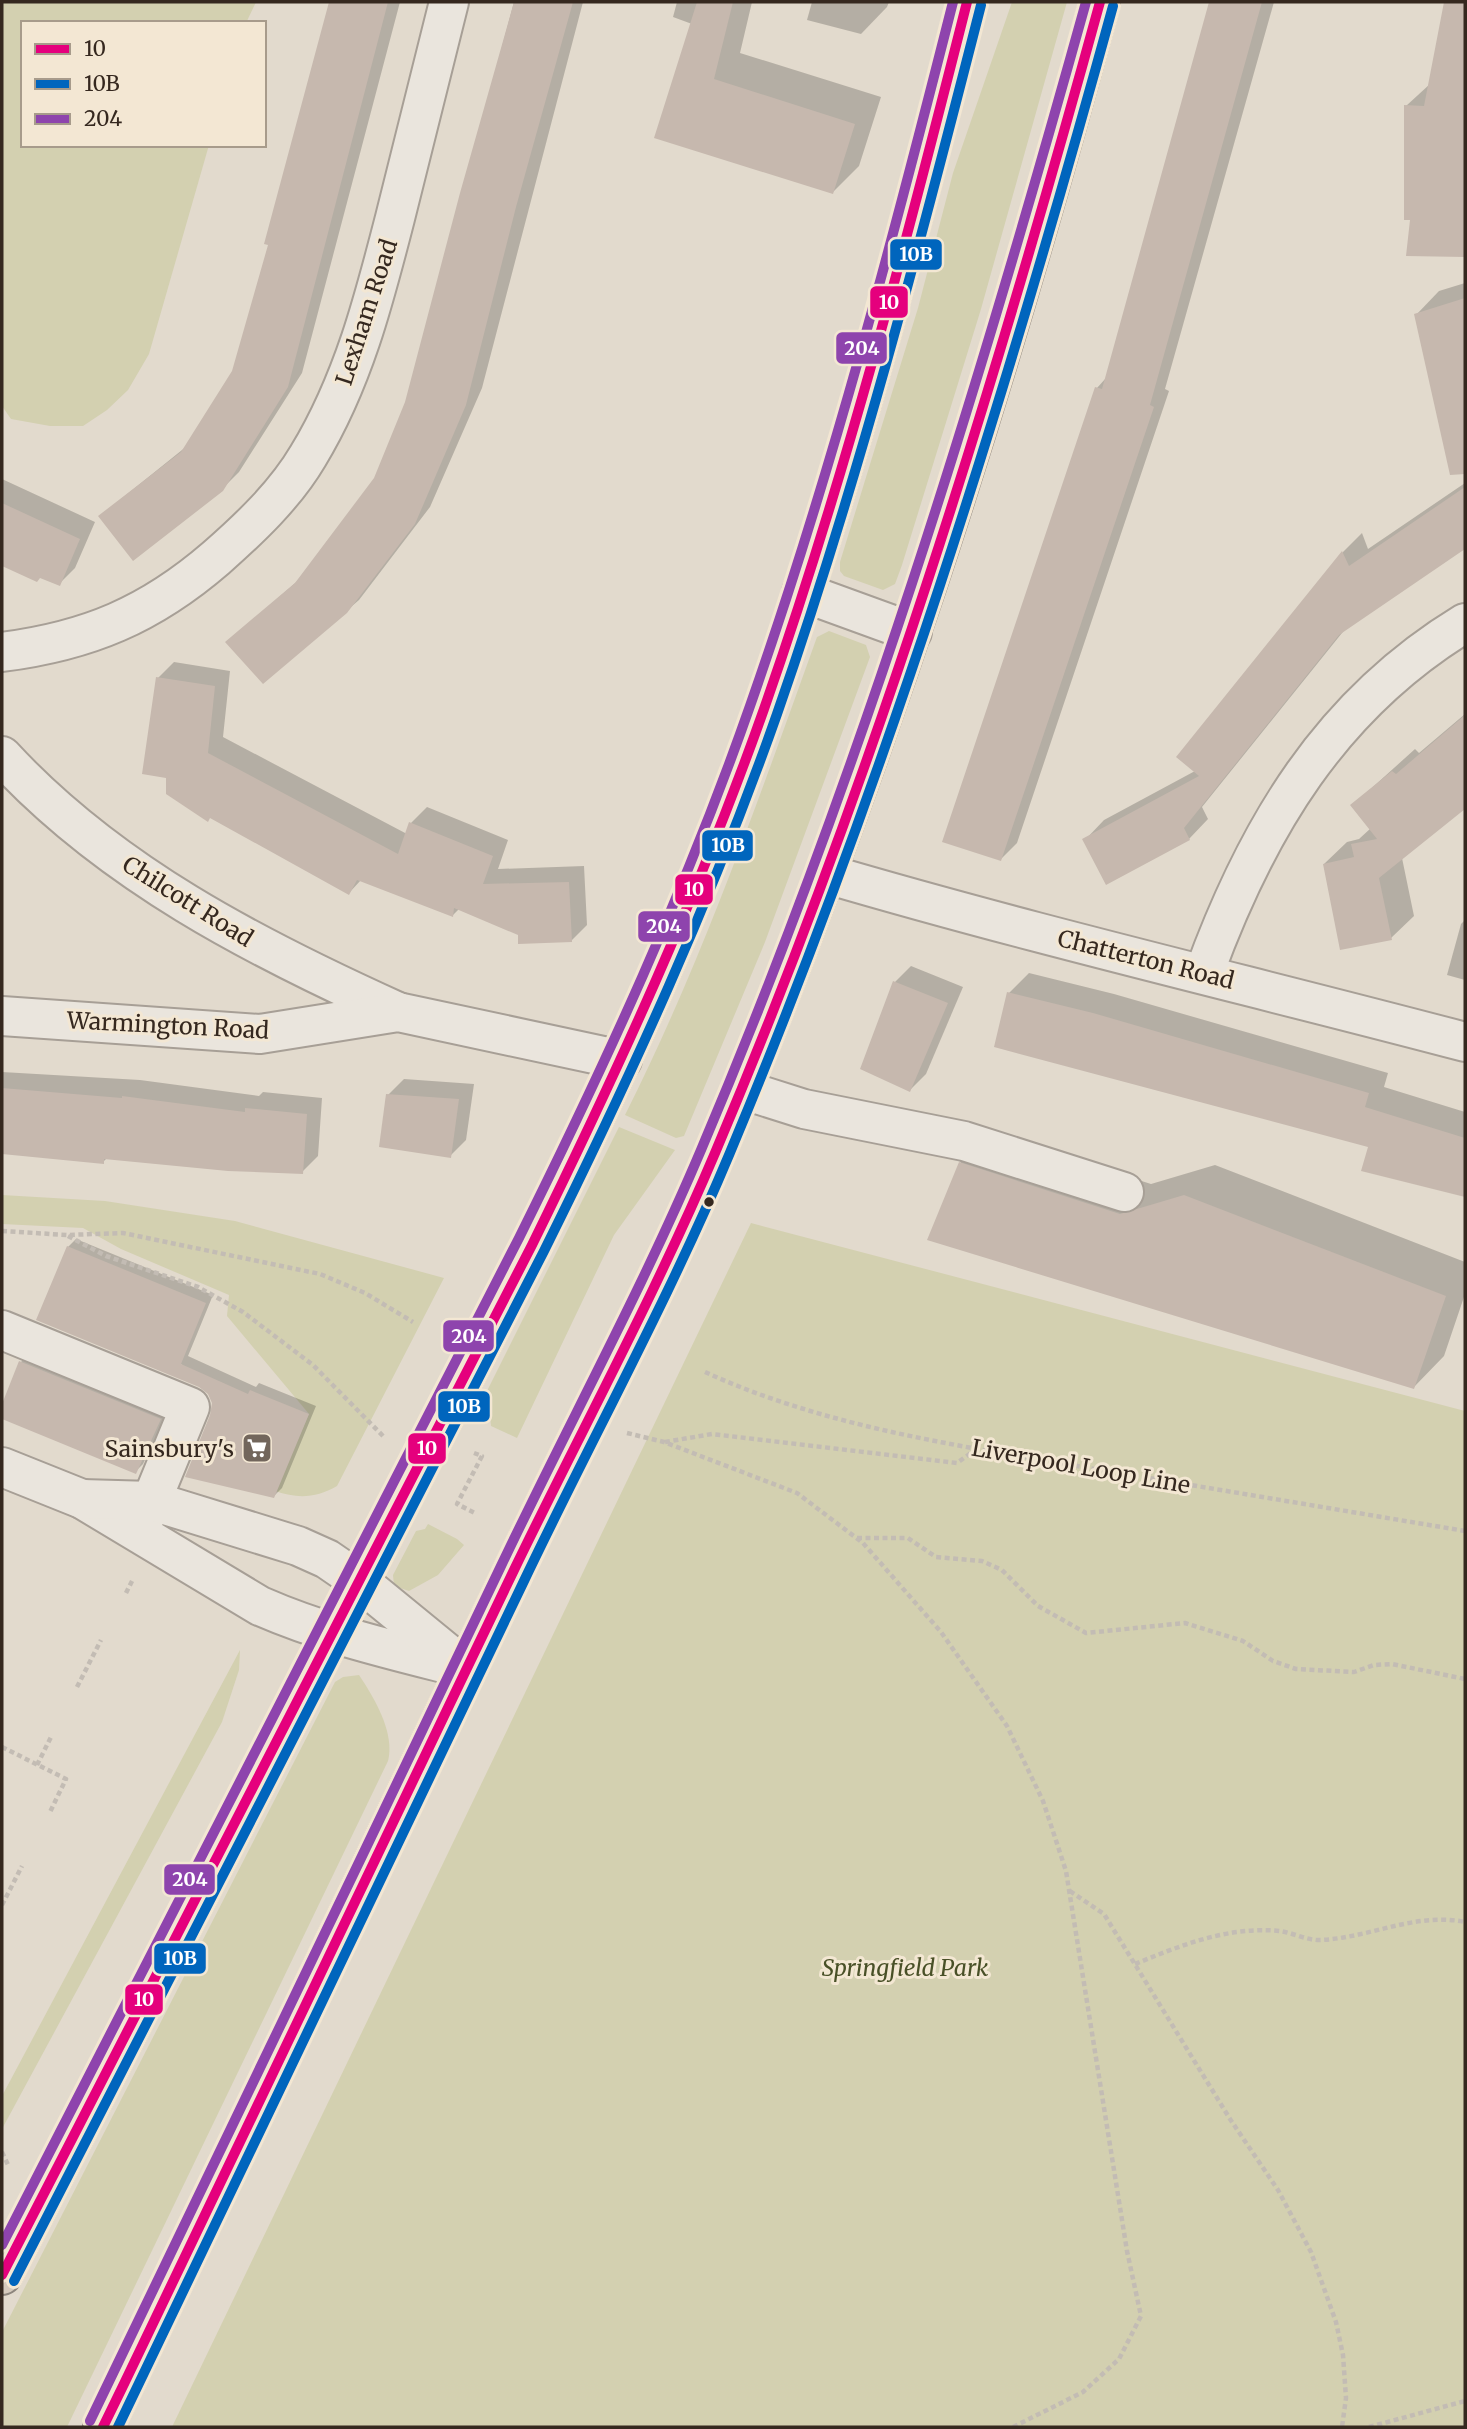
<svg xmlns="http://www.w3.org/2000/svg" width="1467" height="2429" viewBox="0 0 1467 2429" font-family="Merriweather,serif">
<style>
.green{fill:#d3d0b0}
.shadow{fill:#0003}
.building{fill:#c6b8ae}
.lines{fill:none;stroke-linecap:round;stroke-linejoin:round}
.minor-casing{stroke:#a79f96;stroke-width:42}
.highway-casing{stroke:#8d857d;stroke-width:42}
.path{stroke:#c3bcb4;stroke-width:4.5;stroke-dasharray:5 3.5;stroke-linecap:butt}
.minor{stroke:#eae5dd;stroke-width:38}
.highway{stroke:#d5cabd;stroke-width:38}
.bus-1-casing{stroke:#f3e7d3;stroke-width:16}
.bus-2-casing{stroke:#f3e7d3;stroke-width:16}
.bus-3-casing{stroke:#f3e7d3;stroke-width:16}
.bus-1{stroke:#e5007d;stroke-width:10}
.bus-2{stroke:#0065bd;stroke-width:10}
.bus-3{stroke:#8e44ad;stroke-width:10}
.bus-dot{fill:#35281f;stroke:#f3e7d3;stroke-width:2.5}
.labels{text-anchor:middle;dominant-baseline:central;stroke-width:6;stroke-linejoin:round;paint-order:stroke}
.street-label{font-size:23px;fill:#35281f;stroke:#f3e7d3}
.poi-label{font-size:23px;fill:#35281f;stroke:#f3e7d3;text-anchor:end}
.park-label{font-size:23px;font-style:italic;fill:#495027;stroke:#f3e7d3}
.line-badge{stroke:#f3e7d3;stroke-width:2.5}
.badge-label{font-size:19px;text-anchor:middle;font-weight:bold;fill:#fff}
</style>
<rect width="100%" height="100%" fill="#e2dacd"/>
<g class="green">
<polygon points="2,2 256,2 246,23 23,23 23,145 209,145 149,354 128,390 107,410 83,426 50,426 11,419 2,406"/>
<polygon points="1012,2 1067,2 981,309 902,565 895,584 883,590 844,576 840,571 840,562 918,308 953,173"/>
<path d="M829,631L866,645L870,657L765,942L684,1136L676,1138L625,1115C702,962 759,798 817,637Z"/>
<polygon points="619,1127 675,1150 614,1235 517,1438 491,1426 489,1405 482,1401"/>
<path d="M2,1195L105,1201L235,1221L444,1278L337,1486C316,1498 298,1499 275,1491L309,1414L227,1316L229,1295L121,1249L83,1228L2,1224Z"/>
<polygon points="751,1223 1465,1411 1465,2427 172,2427"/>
<polygon points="428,1524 457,1539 464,1545 438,1575 409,1591 394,1586 393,1575 416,1531 425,1529"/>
<polygon points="240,1650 239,1670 222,1722 2,2129 2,2096"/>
<path d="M359,1675C375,1699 395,1733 388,1761L67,2427H2V2332L335,1682L343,1677Z"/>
</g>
<g class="shadow">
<polygon points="331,2 400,2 302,373 239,472 222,489 100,516 187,446 233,372 270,244 267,243"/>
<polygon points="514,2 583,2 482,388 430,507 359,600 264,682 228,642 302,577 376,479 407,403"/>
<polygon points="677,2 752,2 740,53 881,97 859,166 833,192 656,137 692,24 673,17"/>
<polygon points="812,2 889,2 887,7 861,34 807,20"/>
<polygon points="1210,2 1274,2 1165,389 1169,391 1017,843 1001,859 1097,388 1106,378"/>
<polygon points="1446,2 1465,2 1465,256 1408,254 1412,218 1406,106 1430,84"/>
<polygon points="1465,283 1465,463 1459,464 1416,315 1439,291"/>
<polygon points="2,479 95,522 75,568 59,584 40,576 36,580 2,564"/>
<polygon points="1465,483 1465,547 1346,628 1202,807 1208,819 1189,839 1085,840 1104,820 1195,771 1178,757 1343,552 1362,533 1368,549"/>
<polygon points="174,662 230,671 223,737 407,834 411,823 427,807 508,840 498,869 584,866 587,925 571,941 519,934 459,909 453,915 361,880 349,893 211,817 158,678"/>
<polygon points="1465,714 1465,806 1402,858 1414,916 1391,938 1324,864 1347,842 1359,839 1371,828 1353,805 1415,749 1419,753"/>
<polygon points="1465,920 1465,980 1447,975 1461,924"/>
<polygon points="911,966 963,987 926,1074 910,1090 895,982"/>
<polygon points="1029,973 1114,994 1388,1073 1384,1087 1465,1112 1465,1196 1363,1170 1370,1146 1009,993"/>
<polygon points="2,1072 140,1080 259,1096 263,1092 322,1098 318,1156 302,1172 108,1157 103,1162 2,1153"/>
<polygon points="404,1079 474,1084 466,1140 450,1156 388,1095"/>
<polygon points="991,1133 1151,1184 1215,1165 1465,1262 1465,1294 1444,1356 1414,1387 960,1163"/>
<polygon points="76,1239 213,1295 188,1356 256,1387 259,1383 316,1406 282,1488 274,1496 212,1415 213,1403 209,1393 68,1247"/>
<polygon points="29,1354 168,1411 143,1464 135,1472 2,1417 2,1408 21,1362"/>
</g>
<g class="building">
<polygon points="329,2 388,2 288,387 223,491 133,561 98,516 181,452 232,371 268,245 264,244"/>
<polygon points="514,2 573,2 516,207 466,405 415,524 347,613 263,684 225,642 295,583 374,478 405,402 460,193"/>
<polygon points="697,2 733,2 714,79 855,124 833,194 654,138"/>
<polygon points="1209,2 1262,2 1150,405 1154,407 1001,861 942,842 1095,387 1102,389"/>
<polygon points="1444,2 1465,2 1465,257 1406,256 1410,220 1404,220 1404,105 1424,106"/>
<polygon points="1465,298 1465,474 1450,475 1414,314"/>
<polygon points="1465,487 1465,549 1339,635 1184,828 1190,840 1106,885 1082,839 1199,776 1176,757 1342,551 1349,566"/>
<polygon points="2,503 80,539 60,586 40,578 37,582 2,566"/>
<polygon points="156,677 215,686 208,753 398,854 409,822 493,856 483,884 569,882 572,942 518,944 518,935 454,908 453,917 357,880 349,895 210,818 208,822 166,794 166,778 142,774"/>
<polygon points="1465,715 1465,809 1379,878 1392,940 1340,950 1323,864 1354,857 1351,844 1377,839 1350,805 1392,771 1396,774"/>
<polygon points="893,981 948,1003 910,1092 860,1069"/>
<polygon points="1007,992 1093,1013 1369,1093 1365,1107 1465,1138 1465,1197 1361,1171 1368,1147 994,1047"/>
<polygon points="2,1088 122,1098 122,1096 245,1112 245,1108 307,1114 303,1174 228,1171 104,1159 104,1164 2,1154"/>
<polygon points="386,1094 459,1099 451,1158 379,1147"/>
<polygon points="959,1162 1120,1214 1184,1195 1446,1296 1414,1389 927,1240"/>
<polygon points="67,1246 206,1303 181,1364 248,1394 250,1390 309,1414 274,1498 185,1477 210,1415 212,1403 208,1394 199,1387 36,1320"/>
<polygon points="19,1361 161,1419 136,1474 2,1419 2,1404"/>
</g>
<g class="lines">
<g class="minor-casing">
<g id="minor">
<polyline points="802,592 912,632"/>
<path d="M2,652C88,641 150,615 216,558C250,528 285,495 308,456C353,382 374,300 395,218C413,146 431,74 449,2"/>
<path d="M2,756C110,873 254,947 398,1012"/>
<path d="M827,874C1038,936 1253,986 1465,1042"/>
<path d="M1204,973C1257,828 1330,705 1465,623"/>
<polyline points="2,1016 260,1034 398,1012 622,1060"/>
<polyline points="741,1089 804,1109 964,1141 1124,1192"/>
<polyline points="2,1330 190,1407 142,1524"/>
<path d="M2,1467L82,1499L260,1606C326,1635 397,1651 467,1669"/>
<polyline points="82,1499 152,1501 298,1546 327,1559 359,1581 458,1662"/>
</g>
</g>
<g class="highway-casing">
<g id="highway">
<path d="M2,2275C128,2032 252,1788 378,1544C480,1345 587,1146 674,940C803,639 888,319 967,2"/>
<path d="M103,2427C242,2142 378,1856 514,1570C580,1431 655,1295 715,1153C872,779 995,393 1100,2"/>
</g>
</g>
<g class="path">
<polyline points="2,1231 67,1235 123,1233 320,1274 365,1293 413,1322"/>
<polyline points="68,1236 106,1256 198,1287 243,1312 313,1365 383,1436"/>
<path d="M705,1372C825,1427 960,1446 1089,1468C1215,1489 1340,1510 1465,1531"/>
<polyline points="627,1433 664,1442 797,1493 863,1543 941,1632 1007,1726 1043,1801 1066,1871 1127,2251 1141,2316 1119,2359 1083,2392 1013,2427"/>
<polyline points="665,1442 712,1434 957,1463 975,1450"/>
<polyline points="474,1453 482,1456 457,1504 475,1513"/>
<polyline points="857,1538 908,1538 936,1557 982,1561 1002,1570 1038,1606 1086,1633 1185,1623 1243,1641 1273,1661 1296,1669 1354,1672 1374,1665 1392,1664 1465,1679"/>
<polyline points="126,1593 133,1579"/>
<polyline points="77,1687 101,1640"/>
<polyline points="2,1747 66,1779 50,1812"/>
<polyline points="37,1765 52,1735"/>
<polyline points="1070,1891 1104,1914 1230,2119 1278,2190 1311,2252 1336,2322 1343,2355 1346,2398 1342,2427"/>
<polyline points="2,1905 22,1866"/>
<path d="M1135,1964C1182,1945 1228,1926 1280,1931C1294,1933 1308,1941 1322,1940C1372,1937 1416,1912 1465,1922"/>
<polyline points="2,2152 9,2167"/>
<polyline points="1369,2427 1465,2401"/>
</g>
<use href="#minor" class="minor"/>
<use href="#highway" class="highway"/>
<g class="bus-1-casing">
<g id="bus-1">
<path d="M2,2275L532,1245C618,1070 699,893 764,709C845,478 907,240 967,2"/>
<path d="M103,2427C242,2142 377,1855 514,1570C581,1431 655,1295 715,1153C873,780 993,392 1100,2"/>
</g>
</g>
<g class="bus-2-casing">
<g id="bus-2">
<path d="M14,2281L544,1251C631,1076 712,899 777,714C858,482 920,244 981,5"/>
<path d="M118,2427C255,2147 389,1865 523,1583C591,1440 668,1301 729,1155C885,782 1006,396 1113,6"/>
</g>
</g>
<g class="bus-3-casing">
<g id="bus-3">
<path d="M2,2245L519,1238C605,1065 686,889 750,706C831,475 893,239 953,2"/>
<path d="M90,2421C229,2136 364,1851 501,1566C567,1427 641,1292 701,1150C859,778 978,391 1086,2"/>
</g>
</g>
<use href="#bus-1" class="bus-1"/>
<use href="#bus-2" class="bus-2"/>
<use href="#bus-3" class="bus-3"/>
</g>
<defs>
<g id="supermarket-square" transform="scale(1.575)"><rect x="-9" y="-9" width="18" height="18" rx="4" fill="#72665c" stroke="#f3e7d3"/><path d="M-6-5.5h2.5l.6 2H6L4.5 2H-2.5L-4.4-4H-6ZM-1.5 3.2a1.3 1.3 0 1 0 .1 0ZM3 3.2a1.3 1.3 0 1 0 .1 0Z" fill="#fff"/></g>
</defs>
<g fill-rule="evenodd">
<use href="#supermarket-square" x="257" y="1448"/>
</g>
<circle class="bus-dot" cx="709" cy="1202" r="6"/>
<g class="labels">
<g class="street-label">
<text transform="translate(366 312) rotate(-72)">Lexham Road</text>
<text transform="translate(188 901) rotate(32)">Chilcott Road</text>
<text transform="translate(1146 959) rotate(14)">Chatterton Road</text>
<text transform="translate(168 1025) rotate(3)">Warmington Road</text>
<text transform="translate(1081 1466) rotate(10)">Liverpool Loop Line</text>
</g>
<g class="poi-label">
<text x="234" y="1448">Sainsbury's</text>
</g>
<g class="park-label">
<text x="905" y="1967">Springfield Park</text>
</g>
</g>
<g class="line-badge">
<rect x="889" y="238" width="54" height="33" rx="7" fill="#0065bd"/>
<rect x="869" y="285" width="40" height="34" rx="7" fill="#e5007d"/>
<rect x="835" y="331" width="53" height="34" rx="7" fill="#8e44ad"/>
<rect x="701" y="829" width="53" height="33" rx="7" fill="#0065bd"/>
<rect x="674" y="873" width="40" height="33" rx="7" fill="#e5007d"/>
<rect x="637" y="910" width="54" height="33" rx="7" fill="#8e44ad"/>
<rect x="442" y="1319" width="53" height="34" rx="7" fill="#8e44ad"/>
<rect x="437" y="1390" width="54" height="33" rx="7" fill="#0065bd"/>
<rect x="407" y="1432" width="40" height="33" rx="7" fill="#e5007d"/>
<rect x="163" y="1863" width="53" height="33" rx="7" fill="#8e44ad"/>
<rect x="153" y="1942" width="54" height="33" rx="7" fill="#0065bd"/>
<rect x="124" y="1983" width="40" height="33" rx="7" fill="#e5007d"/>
</g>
<g class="badge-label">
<text x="916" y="261">10B</text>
<text x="889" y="309">10</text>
<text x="862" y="355">204</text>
<text x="728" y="852">10B</text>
<text x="694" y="896">10</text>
<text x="664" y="933">204</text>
<text x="469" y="1343">204</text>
<text x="464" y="1413">10B</text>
<text x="427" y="1455">10</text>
<text x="190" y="1886">204</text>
<text x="180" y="1965">10B</text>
<text x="144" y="2006">10</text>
</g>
<rect width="1467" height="2429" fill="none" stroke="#35281f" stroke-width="7"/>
<rect x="21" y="21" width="245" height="126" fill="#f3e7d3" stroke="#a79b8b" stroke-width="2"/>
<rect x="35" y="44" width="35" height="10" fill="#e5007d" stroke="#a79b8b" stroke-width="2"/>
<text x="84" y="56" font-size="21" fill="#35281f">10</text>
<rect x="35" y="79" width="35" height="10" fill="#0065bd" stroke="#a79b8b" stroke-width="2"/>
<text x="84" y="91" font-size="21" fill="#35281f">10B</text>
<rect x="35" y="114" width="35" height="10" fill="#8e44ad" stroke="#a79b8b" stroke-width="2"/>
<text x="84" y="126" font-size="21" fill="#35281f">204</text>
</svg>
